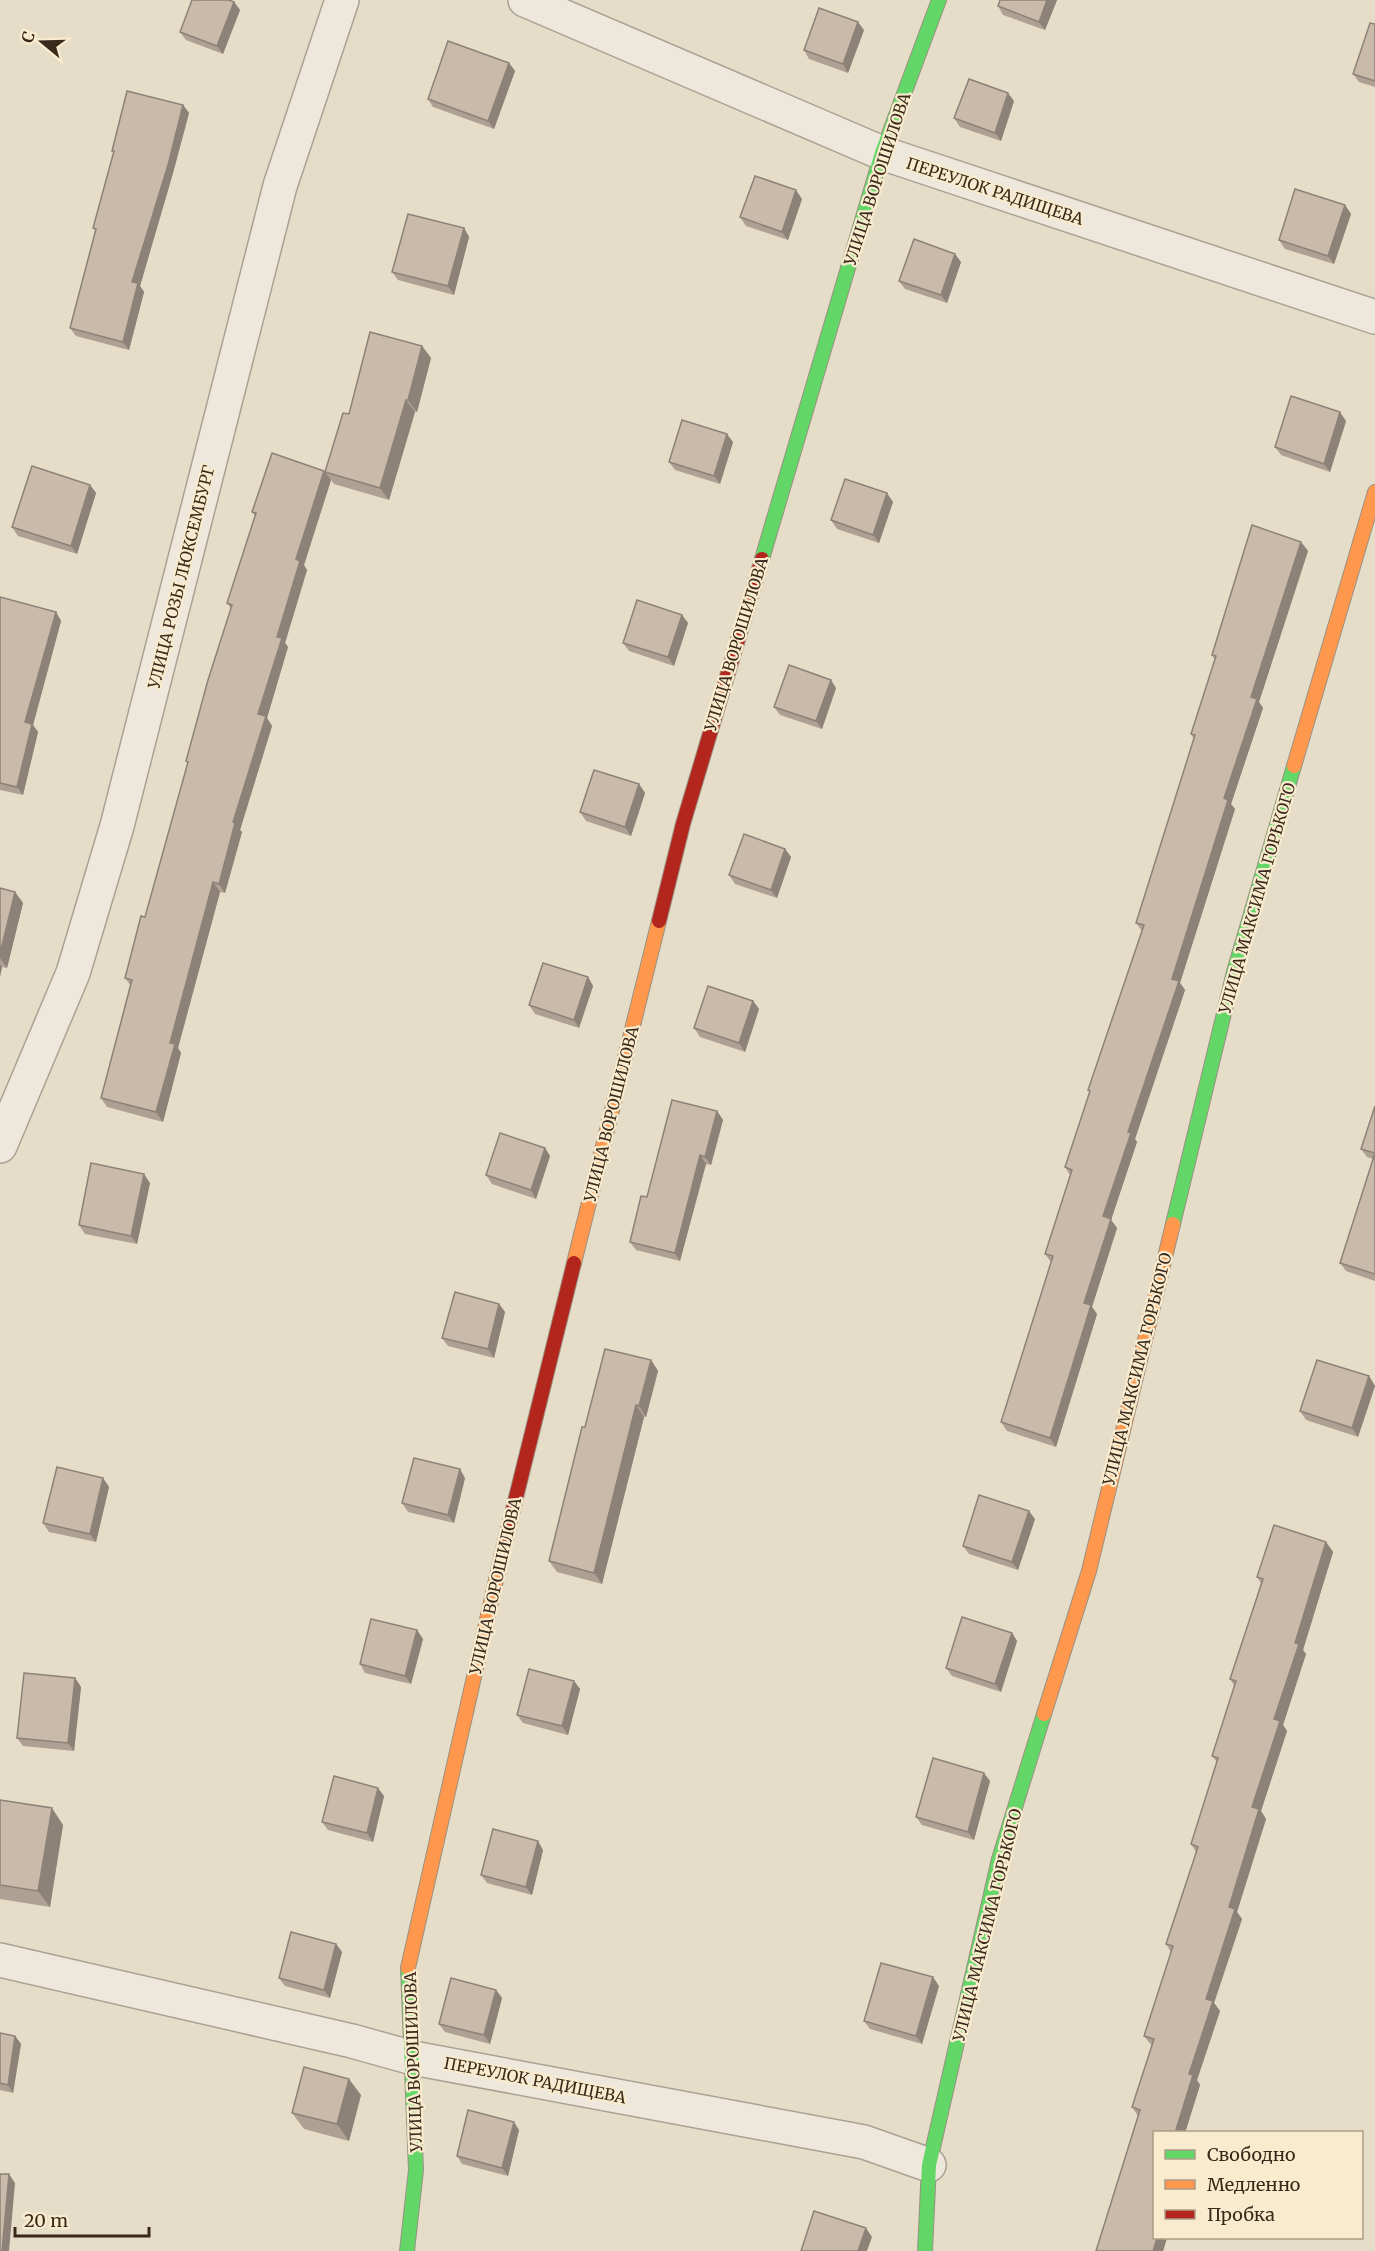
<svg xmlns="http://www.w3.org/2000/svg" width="1375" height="2251" viewBox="0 0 1375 2251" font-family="Merriweather,serif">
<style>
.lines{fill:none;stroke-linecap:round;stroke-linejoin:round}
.street-casing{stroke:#aba193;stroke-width:36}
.fast-casing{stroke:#9a9183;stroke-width:16}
.slow-casing{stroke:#9a9183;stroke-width:16}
.jam-casing{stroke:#9a9183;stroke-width:16}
.street{stroke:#ede7dc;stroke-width:33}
.fast{stroke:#63d668;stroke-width:14}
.slow{stroke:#ff974d;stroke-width:14}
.jam{stroke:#b3261e;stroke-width:14}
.wall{fill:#aea092}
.shaded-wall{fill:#8d8277}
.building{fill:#cabaaa;stroke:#8d8277;stroke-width:1.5}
.labels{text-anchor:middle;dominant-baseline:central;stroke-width:4.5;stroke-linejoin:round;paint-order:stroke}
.street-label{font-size:16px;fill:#3a291b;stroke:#f9ebce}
</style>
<rect width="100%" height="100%" fill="#e6ddc9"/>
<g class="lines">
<g class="street-casing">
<g id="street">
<polyline points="525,0 882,153 1375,317"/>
<polyline points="0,1146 73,973 117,826 280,186 342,0"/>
<polyline points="0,1960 352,2041 413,2058 864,2142 929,2165"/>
</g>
</g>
<g class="fast-casing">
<g id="fast">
<polyline points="762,559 882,153 939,0"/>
<polyline points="1173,1224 1234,972 1294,766"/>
<polyline points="407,2251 416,2170 408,1968"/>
<polyline points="925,2251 929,2165 999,1859 1044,1714"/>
</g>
</g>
<g class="slow-casing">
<g id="slow">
<polyline points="1294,766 1375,492"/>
<polyline points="574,1263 659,921"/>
<polyline points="1044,1714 1089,1571 1173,1224"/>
<polyline points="408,1968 501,1558"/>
</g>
</g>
<g class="jam-casing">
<g id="jam">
<polyline points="659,921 683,824 762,559"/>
<polyline points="501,1558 574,1263"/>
</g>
</g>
<use href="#street" class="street"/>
<use href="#fast" class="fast"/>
<use href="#slow" class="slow"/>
<use href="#jam" class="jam"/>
</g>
<g class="wall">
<polygon points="1000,0 1057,0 1045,30 1003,15 998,6"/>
<polygon points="234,2 240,10 223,54 186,40 180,32"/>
<polygon points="1375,24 1375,87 1359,82 1353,74"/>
<polygon points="864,30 848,73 809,59 804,50"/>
<polygon points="509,63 515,71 494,129 433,107 428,99"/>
<polygon points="1014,101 1001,141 960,127 954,118"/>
<polygon points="183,105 189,113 173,173 140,286 144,292 129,350 76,336 70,328 95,231 93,228 114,153 112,151"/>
<polygon points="802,199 788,240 746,226 740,217"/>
<polygon points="1345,205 1351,214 1334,264 1285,249 1279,240"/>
<polygon points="464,228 469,237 454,295 398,280 392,272"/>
<polygon points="961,262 947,303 905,289 899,281"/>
<polygon points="422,346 431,358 417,412 415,412 389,500 334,484 331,480 304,565 307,570 285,643 288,647 267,718 272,726 240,830 242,832 225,893 220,892 178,1048 181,1053 163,1122 107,1107 101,1098 130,985 125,978 145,917 188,764 186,761 231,609 227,603 255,516 252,512 325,472 349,414"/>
<polygon points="1346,421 1330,472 1281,455 1275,447"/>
<polygon points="733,442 720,484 675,470 669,462"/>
<polygon points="90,485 96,493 77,554 18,536 12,527"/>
<polygon points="893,502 879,543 837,529 831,520"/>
<polygon points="1301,542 1308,551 1259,702 1263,708 1231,804 1235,809 1180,983 1185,990 1135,1139 1137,1142 1111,1220 1117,1228 1092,1307 1097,1314 1056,1447 1007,1431 1001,1422 1051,1262 1045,1254 1070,1175 1065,1167 1090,1092 1088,1090 1142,931 1136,923 1194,739 1191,734 1215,660 1212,655"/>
<polygon points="0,597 56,612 61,621 33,725 38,732 23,795 0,790"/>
<polygon points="682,615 688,623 674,666 629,651 623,643"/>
<polygon points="836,688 822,729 780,715 774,707"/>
<polygon points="639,784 645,793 631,836 586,821 580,812"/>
<polygon points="785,849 791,857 777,898 735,884 729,875"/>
<polygon points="0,888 15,892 23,903 7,968 2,967 0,977"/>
<polygon points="588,977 593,986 579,1028 535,1014 529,1005"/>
<polygon points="753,1001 759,1009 745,1052 700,1037 694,1028"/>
<polygon points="1375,1106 1375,1281 1346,1271 1340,1263 1373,1159 1367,1157 1361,1149"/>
<polygon points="717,1111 723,1120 711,1165 706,1164 680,1261 636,1250 630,1242 647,1197"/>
<polygon points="545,1148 550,1156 536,1199 492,1184 486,1175"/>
<polygon points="150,1183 137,1244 85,1234 79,1225"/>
<polygon points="499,1304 505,1312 494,1358 448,1346 442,1338"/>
<polygon points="651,1360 658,1371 646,1417 644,1417 602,1584 557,1572 549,1561 585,1427"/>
<polygon points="1369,1376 1375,1386 1358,1437 1306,1420 1300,1411"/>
<polygon points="103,1478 109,1487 96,1542 49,1532 43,1523"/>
<polygon points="465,1478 454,1523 408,1512 402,1503"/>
<polygon points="1035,1519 1018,1570 969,1554 963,1546"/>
<polygon points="1326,1542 1333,1552 1303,1650 1306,1654 1283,1725 1287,1731 1261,1811 1266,1819 1237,1912 1242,1919 1214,2003 1220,2011 1197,2080 1200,2085 1185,2133 1155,2133 1155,2238 1167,2238 1163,2251 1096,2251 1138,2116 1132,2107 1152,2046 1144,2036 1171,1952 1166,1944 1196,1852 1191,1844 1217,1762 1212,1756 1234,1685 1230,1679 1261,1583 1257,1577"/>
<polygon points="417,1630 423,1639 411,1684 365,1673 360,1664"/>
<polygon points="1012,1633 1017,1641 1001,1692 952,1676 946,1668"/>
<polygon points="75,1678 81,1687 74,1751 23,1746 17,1738"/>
<polygon points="574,1681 580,1689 568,1735 523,1723 517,1715"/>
<polygon points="990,1781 974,1840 922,1825 916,1817"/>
<polygon points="384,1796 373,1842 328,1830 322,1822"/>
<polygon points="0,1800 63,1825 50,1907 0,1899"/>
<polygon points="543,1850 532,1895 487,1883 481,1875"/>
<polygon points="336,1944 342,1952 330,1998 285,1986 279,1978"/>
<polygon points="939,1986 922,2044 870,2029 864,2021"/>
<polygon points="496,1990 502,1998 490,2044 445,2032 439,2024"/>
<polygon points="0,2033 15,2036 21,2044 13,2093 0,2090"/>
<polygon points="361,2095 349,2141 304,2129 292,2113"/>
<polygon points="519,2130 508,2176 462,2164 457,2156"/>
</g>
<g class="shaded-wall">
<polygon points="1047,0 1057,0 1045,30 1039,22"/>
<polygon points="234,2 240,10 223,54 217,46"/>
<polygon points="858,22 864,30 848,73 843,64"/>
<polygon points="509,63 515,71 494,129 488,121"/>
<polygon points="1008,93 1014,101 1001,141 995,133"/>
<polygon points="183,105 189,113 173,173 140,286 144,292 129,350 123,342 132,282"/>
<polygon points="796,190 802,199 788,240 782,232"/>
<polygon points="1345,205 1351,214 1334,264 1328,256"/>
<polygon points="464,228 469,237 454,295 448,286"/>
<polygon points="955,254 961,262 947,303 941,295"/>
<polygon points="422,346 431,358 417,412 408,400"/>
<polygon points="406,400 415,412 389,500 380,488"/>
<polygon points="1340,412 1346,421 1330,472 1324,464"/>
<polygon points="727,434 733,442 720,484 714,476"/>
<polygon points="324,471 331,480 304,565 307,570 285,643 288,647 267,718 272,726 240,830 242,832 225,893 219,884 233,822 296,559"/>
<polygon points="90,485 96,493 77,554 71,546"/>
<polygon points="887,493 893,502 879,543 873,535"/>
<polygon points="1301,542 1308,551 1259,702 1263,708 1231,804 1235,809 1180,983 1185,990 1135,1139 1137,1142 1111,1220 1117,1228 1092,1307 1097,1314 1056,1447 1050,1438 1103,1216 1224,798 1251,697"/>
<polygon points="56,612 61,621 33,725 38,732 23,795 17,787 25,722"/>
<polygon points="682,615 688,623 674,666 668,657"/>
<polygon points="831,680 836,688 822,729 816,721"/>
<polygon points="639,784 645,793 631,836 625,827"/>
<polygon points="785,849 791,857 777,898 771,890"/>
<polygon points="213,882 220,892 178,1048 181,1053 163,1122 156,1112 170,1043"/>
<polygon points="15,892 23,903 7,968 0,958 0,954"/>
<polygon points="0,964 2,967 0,977"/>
<polygon points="588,977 593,986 579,1028 574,1020"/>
<polygon points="753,1001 759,1009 745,1052 739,1043"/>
<polygon points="717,1111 723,1120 711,1165 705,1157"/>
<polygon points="545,1148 550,1156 536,1199 531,1190"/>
<polygon points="700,1155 706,1164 680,1261 675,1253"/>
<polygon points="144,1174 150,1183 137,1244 131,1236"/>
<polygon points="499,1304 505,1312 494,1358 488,1349"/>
<polygon points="651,1360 658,1371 646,1417 639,1406"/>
<polygon points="1369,1376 1375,1386 1358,1437 1352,1428"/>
<polygon points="636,1405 644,1417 602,1584 594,1573"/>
<polygon points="460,1469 465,1478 454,1523 448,1515"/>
<polygon points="103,1478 109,1487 96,1542 90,1534"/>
<polygon points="1029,1511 1035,1519 1018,1570 1012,1562"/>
<polygon points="1326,1542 1333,1552 1303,1650 1306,1654 1283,1725 1287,1731 1261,1811 1266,1819 1237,1912 1242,1919 1214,2003 1220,2011 1197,2080 1200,2085 1185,2133 1175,2133 1206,1999 1274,1719 1295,1643"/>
<polygon points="417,1630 423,1639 411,1684 405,1676"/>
<polygon points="1012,1633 1017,1641 1001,1692 995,1684"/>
<polygon points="75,1678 81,1687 74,1751 68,1743"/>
<polygon points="574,1681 580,1689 568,1735 562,1726"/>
<polygon points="984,1773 990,1781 974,1840 968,1832"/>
<polygon points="378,1788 384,1796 373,1842 367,1833"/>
<polygon points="52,1808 63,1825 50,1907 38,1891"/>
<polygon points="538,1841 543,1850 532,1895 526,1887"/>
<polygon points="336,1944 342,1952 330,1998 324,1990"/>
<polygon points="933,1977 939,1986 922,2044 916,2036"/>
<polygon points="496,1990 502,1998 490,2044 484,2035"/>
<polygon points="15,2036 21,2044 13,2093 8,2085"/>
<polygon points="349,2079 361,2095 349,2141 337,2124"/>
<polygon points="514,2122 519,2130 508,2176 502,2168"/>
<polygon points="9,2174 15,2183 9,2251 2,2251"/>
<polygon points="866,2228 872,2237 867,2251 858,2251"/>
<polygon points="1157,2238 1167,2238 1163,2251 1153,2251"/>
</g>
<g class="building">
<polygon points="192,0 229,0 234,2 217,46 180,32"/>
<polygon points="1000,0 1047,0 1039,22 998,6"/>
<polygon points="819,8 858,22 843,64 804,50"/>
<polygon points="1370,23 1375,24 1375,81 1353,74"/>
<polygon points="448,41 509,63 488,121 428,99"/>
<polygon points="969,79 1008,93 995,133 954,118"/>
<polygon points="127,91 183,105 168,165 132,282 138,283 123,342 70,328 96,229 93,228 114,151 112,151"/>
<polygon points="755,176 796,190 782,232 740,217"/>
<polygon points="1295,189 1345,205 1328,256 1279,240"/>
<polygon points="408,214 464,228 448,286 392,272"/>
<polygon points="914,239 955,254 941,295 899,281"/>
<polygon points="370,332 422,346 408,400 406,400 380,488 325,472 343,413 349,414"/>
<polygon points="1291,396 1340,412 1324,464 1275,447"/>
<polygon points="682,420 727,434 714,476 669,462"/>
<polygon points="272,453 324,471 296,559 300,561 277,637 282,638 258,714 266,716 233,822 235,823 219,884 213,882 170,1043 175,1044 156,1112 101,1098 132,980 125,978 141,916 145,917 188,762 186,761 208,680 232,605 227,603 256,513 252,512"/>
<polygon points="32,466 90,485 71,546 12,527"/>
<polygon points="845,479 887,493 873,535 831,520"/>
<polygon points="1252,525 1301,542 1251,697 1257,699 1224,798 1228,800 1172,979 1179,981 1128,1132 1131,1133 1103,1216 1111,1219 1084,1303 1091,1305 1050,1438 1001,1422 1053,1256 1045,1254 1072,1170 1065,1167 1090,1091 1088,1090 1144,925 1136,923 1195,735 1191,734 1216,656 1212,655"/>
<polygon points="0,597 56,612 25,722 32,724 17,787 0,783"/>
<polygon points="637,600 682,615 668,657 623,643"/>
<polygon points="789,665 831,680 816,721 774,707"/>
<polygon points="594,770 639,784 625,827 580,812"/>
<polygon points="744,834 785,849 771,890 729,875"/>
<polygon points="0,888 15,892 0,954"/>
<polygon points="543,963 588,977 574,1020 529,1005"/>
<polygon points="708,986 753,1001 739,1043 694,1028"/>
<polygon points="672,1100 717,1111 705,1157 700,1155 675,1253 630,1242 641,1196 647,1197"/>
<polygon points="1375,1106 1375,1274 1340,1263 1375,1153 1361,1149"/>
<polygon points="500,1133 545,1148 531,1190 486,1175"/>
<polygon points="91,1163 144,1174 131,1236 79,1225"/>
<polygon points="455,1292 499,1304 488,1349 442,1338"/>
<polygon points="605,1349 651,1360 639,1406 636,1405 594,1573 549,1561 582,1427 585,1427"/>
<polygon points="1317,1360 1369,1376 1352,1428 1300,1411"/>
<polygon points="414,1458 460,1469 448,1515 402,1503"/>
<polygon points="57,1467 103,1478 90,1534 43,1523"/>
<polygon points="979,1495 1029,1511 1012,1562 963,1546"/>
<polygon points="1274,1525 1326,1542 1295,1643 1299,1644 1274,1719 1280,1721 1252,1807 1259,1809 1229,1907 1235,1909 1206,1999 1213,2001 1189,2074 1193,2075 1175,2133 1155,2133 1155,2238 1157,2238 1153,2251 1096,2251 1140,2110 1132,2107 1154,2039 1144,2036 1173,1946 1166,1944 1198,1847 1191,1844 1218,1758 1212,1756 1236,1681 1230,1679 1263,1579 1257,1577"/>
<polygon points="962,1617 1012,1633 995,1684 946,1668"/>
<polygon points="371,1619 417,1630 405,1676 360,1664"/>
<polygon points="529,1669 574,1681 562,1726 517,1715"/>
<polygon points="24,1673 75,1678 68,1743 17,1738"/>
<polygon points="933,1758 984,1773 968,1832 916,1817"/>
<polygon points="334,1776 378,1788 367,1833 322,1822"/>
<polygon points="0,1800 52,1808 38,1891 0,1885"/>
<polygon points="493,1829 538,1841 526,1887 481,1875"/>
<polygon points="291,1932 336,1944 324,1990 279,1978"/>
<polygon points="881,1963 933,1977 916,2036 864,2021"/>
<polygon points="451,1978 496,1990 484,2035 439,2024"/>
<polygon points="0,2033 15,2036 8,2085 0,2083"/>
<polygon points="304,2067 349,2079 337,2124 292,2113"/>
<polygon points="468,2110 514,2122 502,2168 457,2156"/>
<polygon points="0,2174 9,2174 2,2251 0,2251"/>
<polygon points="814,2211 866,2228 858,2251 801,2251"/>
</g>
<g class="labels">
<g class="street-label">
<text transform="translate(877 179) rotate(-72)">УЛИЦА ВОРОШИЛОВА</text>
<text transform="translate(995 191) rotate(18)">ПЕРЕУЛОК РАДИЩЕВА</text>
<text transform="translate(181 577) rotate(-76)">УЛИЦА РОЗЫ ЛЮКСЕМБУРГ</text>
<text transform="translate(736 644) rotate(-73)">УЛИЦА ВОРОШИЛОВА</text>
<text transform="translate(1257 898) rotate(-74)">УЛИЦА МАКСИМА ГОРЬКОГО</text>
<text transform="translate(611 1114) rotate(-76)">УЛИЦА ВОРОШИЛОВА</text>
<text transform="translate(1137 1369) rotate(-76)">УЛИЦА МАКСИМА ГОРЬКОГО</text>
<text transform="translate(495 1586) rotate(-77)">УЛИЦА ВОРОШИЛОВА</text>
<text transform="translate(987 1925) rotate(-76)">УЛИЦА МАКСИМА ГОРЬКОГО</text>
<text transform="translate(413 2062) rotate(-92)">УЛИЦА ВОРОШИЛОВА</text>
<text transform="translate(535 2080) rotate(11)">ПЕРЕУЛОК РАДИЩЕВА</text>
</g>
</g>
<rect x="1153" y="2131" width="210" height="108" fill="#f9ebce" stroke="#ad9d86" stroke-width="1.5"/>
<rect x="1165" y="2150" width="30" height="9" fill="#63d668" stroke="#ad9d86" stroke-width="1.5"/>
<text x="1207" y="2161" font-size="18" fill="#3a291b">Свободно</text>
<rect x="1165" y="2180" width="30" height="9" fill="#ff974d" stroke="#ad9d86" stroke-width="1.5"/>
<text x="1207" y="2191" font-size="18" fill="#3a291b">Медленно</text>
<rect x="1165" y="2210" width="30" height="9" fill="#b3261e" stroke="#ad9d86" stroke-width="1.5"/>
<text x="1207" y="2221" font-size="18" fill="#3a291b">Пробка</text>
<g transform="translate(42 42) rotate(289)" stroke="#f9ebce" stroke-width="4.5" paint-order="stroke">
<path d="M0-4.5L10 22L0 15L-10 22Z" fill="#3a291b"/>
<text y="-9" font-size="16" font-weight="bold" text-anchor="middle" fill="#3a291b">С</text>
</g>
<path d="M15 2227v9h134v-9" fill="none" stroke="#3a291b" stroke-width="3"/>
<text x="24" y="2227" font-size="18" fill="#3a291b" stroke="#f9ebce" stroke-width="4.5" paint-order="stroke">20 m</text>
</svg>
